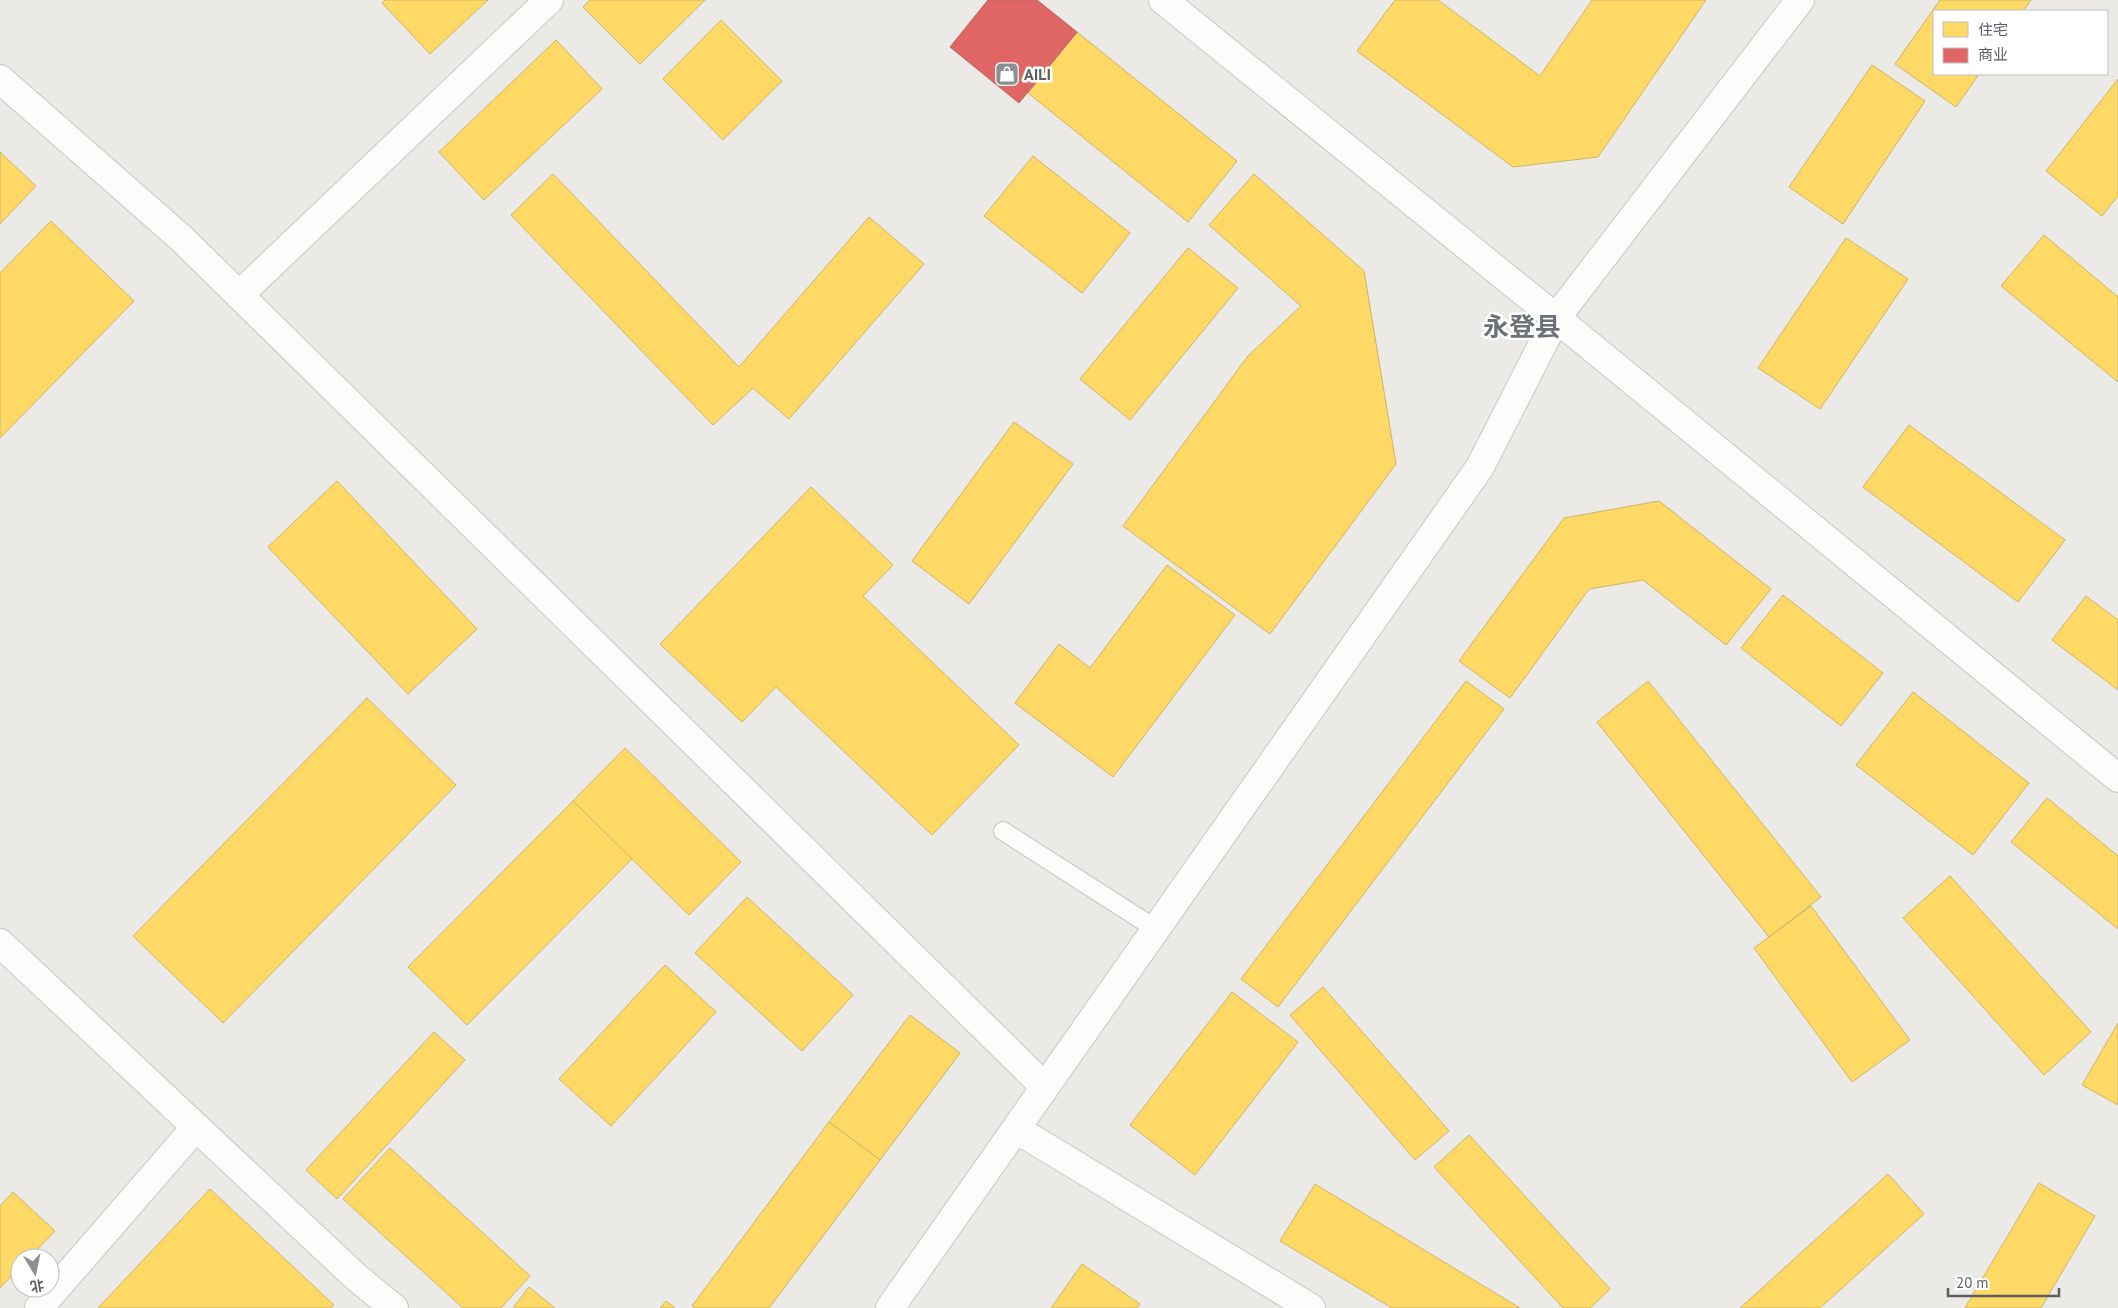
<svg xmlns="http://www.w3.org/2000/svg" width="2118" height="1308" viewBox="0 0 2118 1308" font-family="'PT Sans','Noto Sans SC',sans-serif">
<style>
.homes{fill:#ffd966;stroke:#ceb465}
.shops{fill:#e06666;stroke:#b86465}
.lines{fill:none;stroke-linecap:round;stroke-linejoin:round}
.lane-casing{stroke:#c6c6c7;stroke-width:20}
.street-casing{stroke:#c6c6c7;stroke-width:30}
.secondary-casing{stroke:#c7c7c8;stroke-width:30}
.lane{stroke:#fcfcfb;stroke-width:18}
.street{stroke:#fcfcfb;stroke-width:28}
.secondary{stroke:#fcfcfb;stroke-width:28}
.labels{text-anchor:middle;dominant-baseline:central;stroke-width:5;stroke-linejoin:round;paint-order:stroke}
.poi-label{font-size:16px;font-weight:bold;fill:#5b5f63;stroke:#fff;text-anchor:start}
.town-label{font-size:26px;font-weight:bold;fill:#6c7175;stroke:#fff}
</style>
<rect width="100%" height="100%" fill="#ebeae6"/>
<g class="homes">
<polygon points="385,0 488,0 430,54 382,3"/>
<polygon points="590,0 705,0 640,64 583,7"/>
<polygon points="1395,0 1438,0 1540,76 1592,0 1706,0 1598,157 1513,167 1357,51"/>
<polygon points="1940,0 2031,0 2023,11 1934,11 1934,74 1979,74 1956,107 1895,64"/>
<polygon points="721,20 782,81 723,140 663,79"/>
<polygon points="1077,32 1237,161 1188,222 1028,93"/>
<polygon points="556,40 602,89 484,200 439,152"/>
<polygon points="1872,65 1925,101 1843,224 1789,187"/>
<polygon points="2118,79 2118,196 2102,216 2046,171"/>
<polygon points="0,152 36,186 0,224"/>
<polygon points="1033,156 1130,233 1082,293 984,216"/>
<polygon points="553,174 739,367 869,217 924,264 789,419 753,388 713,425 511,215"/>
<polygon points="1254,174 1364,271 1396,464 1270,634 1123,526 1248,356 1301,306 1209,225"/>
<polygon points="51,221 134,301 0,438 0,273"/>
<polygon points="2044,235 2118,297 2118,382 2001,286"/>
<polygon points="1846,238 1908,279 1820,409 1758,368"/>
<polygon points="1188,248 1238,288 1130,420 1080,379"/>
<polygon points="1014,422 1073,464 969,604 912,561"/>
<polygon points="1909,425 2065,540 2018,602 1863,487"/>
<polygon points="337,481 477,629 408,694 268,547"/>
<polygon points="811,487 893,565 863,596 1019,745 932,835 776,687 742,722 660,644"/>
<polygon points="1659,501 1771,589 1726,645 1643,580 1589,589 1510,698 1459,661 1564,518"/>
<polygon points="1167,565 1235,615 1113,777 1015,703 1059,644 1090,668"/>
<polygon points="1783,595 1883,673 1841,726 1741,648"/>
<polygon points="2086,596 2118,620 2118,690 2052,640"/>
<polygon points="1466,681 1504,709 1278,1007 1241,979"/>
<polygon points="1648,681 1821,897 1769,937 1597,722"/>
<polygon points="1913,692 2029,783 1973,855 1856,765"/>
<polygon points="367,698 456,785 223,1023 133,936"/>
<polygon points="625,748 741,862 689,915 573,801"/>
<polygon points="2047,798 2118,856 2118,929 2011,842"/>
<polygon points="573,801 632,859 467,1025 408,967"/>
<polygon points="1950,876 2091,1032 2044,1075 1903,918"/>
<polygon points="747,897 853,995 802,1051 695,953"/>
<polygon points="1811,906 1910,1040 1852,1082 1754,948"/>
<polygon points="665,965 716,1012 611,1126 559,1079"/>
<polygon points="1323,987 1449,1131 1415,1160 1290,1015"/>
<polygon points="1232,992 1298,1042 1195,1175 1130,1125"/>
<polygon points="910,1015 960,1053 880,1160 829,1122"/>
<polygon points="2118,1023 2118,1105 2082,1085"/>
<polygon points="434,1032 465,1060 337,1199 306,1170"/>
<polygon points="829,1122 880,1160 769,1308 695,1308 692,1306"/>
<polygon points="1469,1135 1610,1289 1590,1308 1563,1308 1434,1167"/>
<polygon points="390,1148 530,1276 501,1308 463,1308 343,1199"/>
<polygon points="1888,1174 1924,1214 1820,1308 1740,1308"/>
<polygon points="2039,1183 2095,1216 2041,1308 1965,1308"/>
<polygon points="1315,1184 1520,1308 1392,1308 1280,1241"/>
<polygon points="210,1189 334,1305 331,1308 98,1308"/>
<polygon points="13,1192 55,1231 29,1258 20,1258 20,1267 0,1288 0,1206"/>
<polygon points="1082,1264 1140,1304 1137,1308 1051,1308"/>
<polygon points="529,1287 555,1308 513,1308"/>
<polygon points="666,1301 675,1308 660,1308"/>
</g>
<polygon class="shops" points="988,0 1037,0 1077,32 1019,103 950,47"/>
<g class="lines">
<g class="lane-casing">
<polyline id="lane" points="1003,831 1156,929"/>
</g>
<g class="street-casing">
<g id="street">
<polyline points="0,79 181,238 1045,1087"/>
<polyline points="239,295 549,0"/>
<polyline points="0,943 356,1277 394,1308"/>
<polyline points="1016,1129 1311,1308"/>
<polyline points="39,1308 196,1127"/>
</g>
</g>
<g class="secondary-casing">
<g id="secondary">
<polyline points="1163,0 1556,318 2118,778"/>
<polyline points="890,1308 1480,467 1556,318 1800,0"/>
</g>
</g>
<use href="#lane" class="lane"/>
<use href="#street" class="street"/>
<use href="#secondary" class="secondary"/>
</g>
<defs>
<g id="shop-square" transform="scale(1.25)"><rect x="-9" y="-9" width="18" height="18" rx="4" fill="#8d9091" stroke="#fff"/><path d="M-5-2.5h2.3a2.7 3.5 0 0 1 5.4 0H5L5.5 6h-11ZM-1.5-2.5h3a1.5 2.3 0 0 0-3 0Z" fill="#fff"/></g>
</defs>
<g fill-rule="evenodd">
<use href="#shop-square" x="1007" y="74"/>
</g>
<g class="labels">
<g class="poi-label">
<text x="1024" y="74">AILI</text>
</g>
<g class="town-label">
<text x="1522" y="326">永登县</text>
</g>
</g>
<rect x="1933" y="10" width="175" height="65" fill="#ffffff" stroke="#bdbfc1"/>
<rect x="1943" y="22" width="25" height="15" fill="#ffd966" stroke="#bdbfc1"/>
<text x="1978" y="35" font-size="15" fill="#5b5f63">住宅</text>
<rect x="1943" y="48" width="25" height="15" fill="#e06666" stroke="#bdbfc1"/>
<text x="1978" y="60" font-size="15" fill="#5b5f63">商业</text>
<g transform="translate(35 1273) rotate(170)"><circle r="24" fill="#ffffff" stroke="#bdbfc1"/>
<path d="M0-4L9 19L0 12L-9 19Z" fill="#8d9091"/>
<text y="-8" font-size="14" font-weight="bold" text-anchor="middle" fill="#5b5f63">北</text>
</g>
<path d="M1948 1288v8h111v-8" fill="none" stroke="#5b5f63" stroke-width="2.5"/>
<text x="1956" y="1288" font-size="15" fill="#5b5f63" stroke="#ffffff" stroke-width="4" paint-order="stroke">20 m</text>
</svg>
